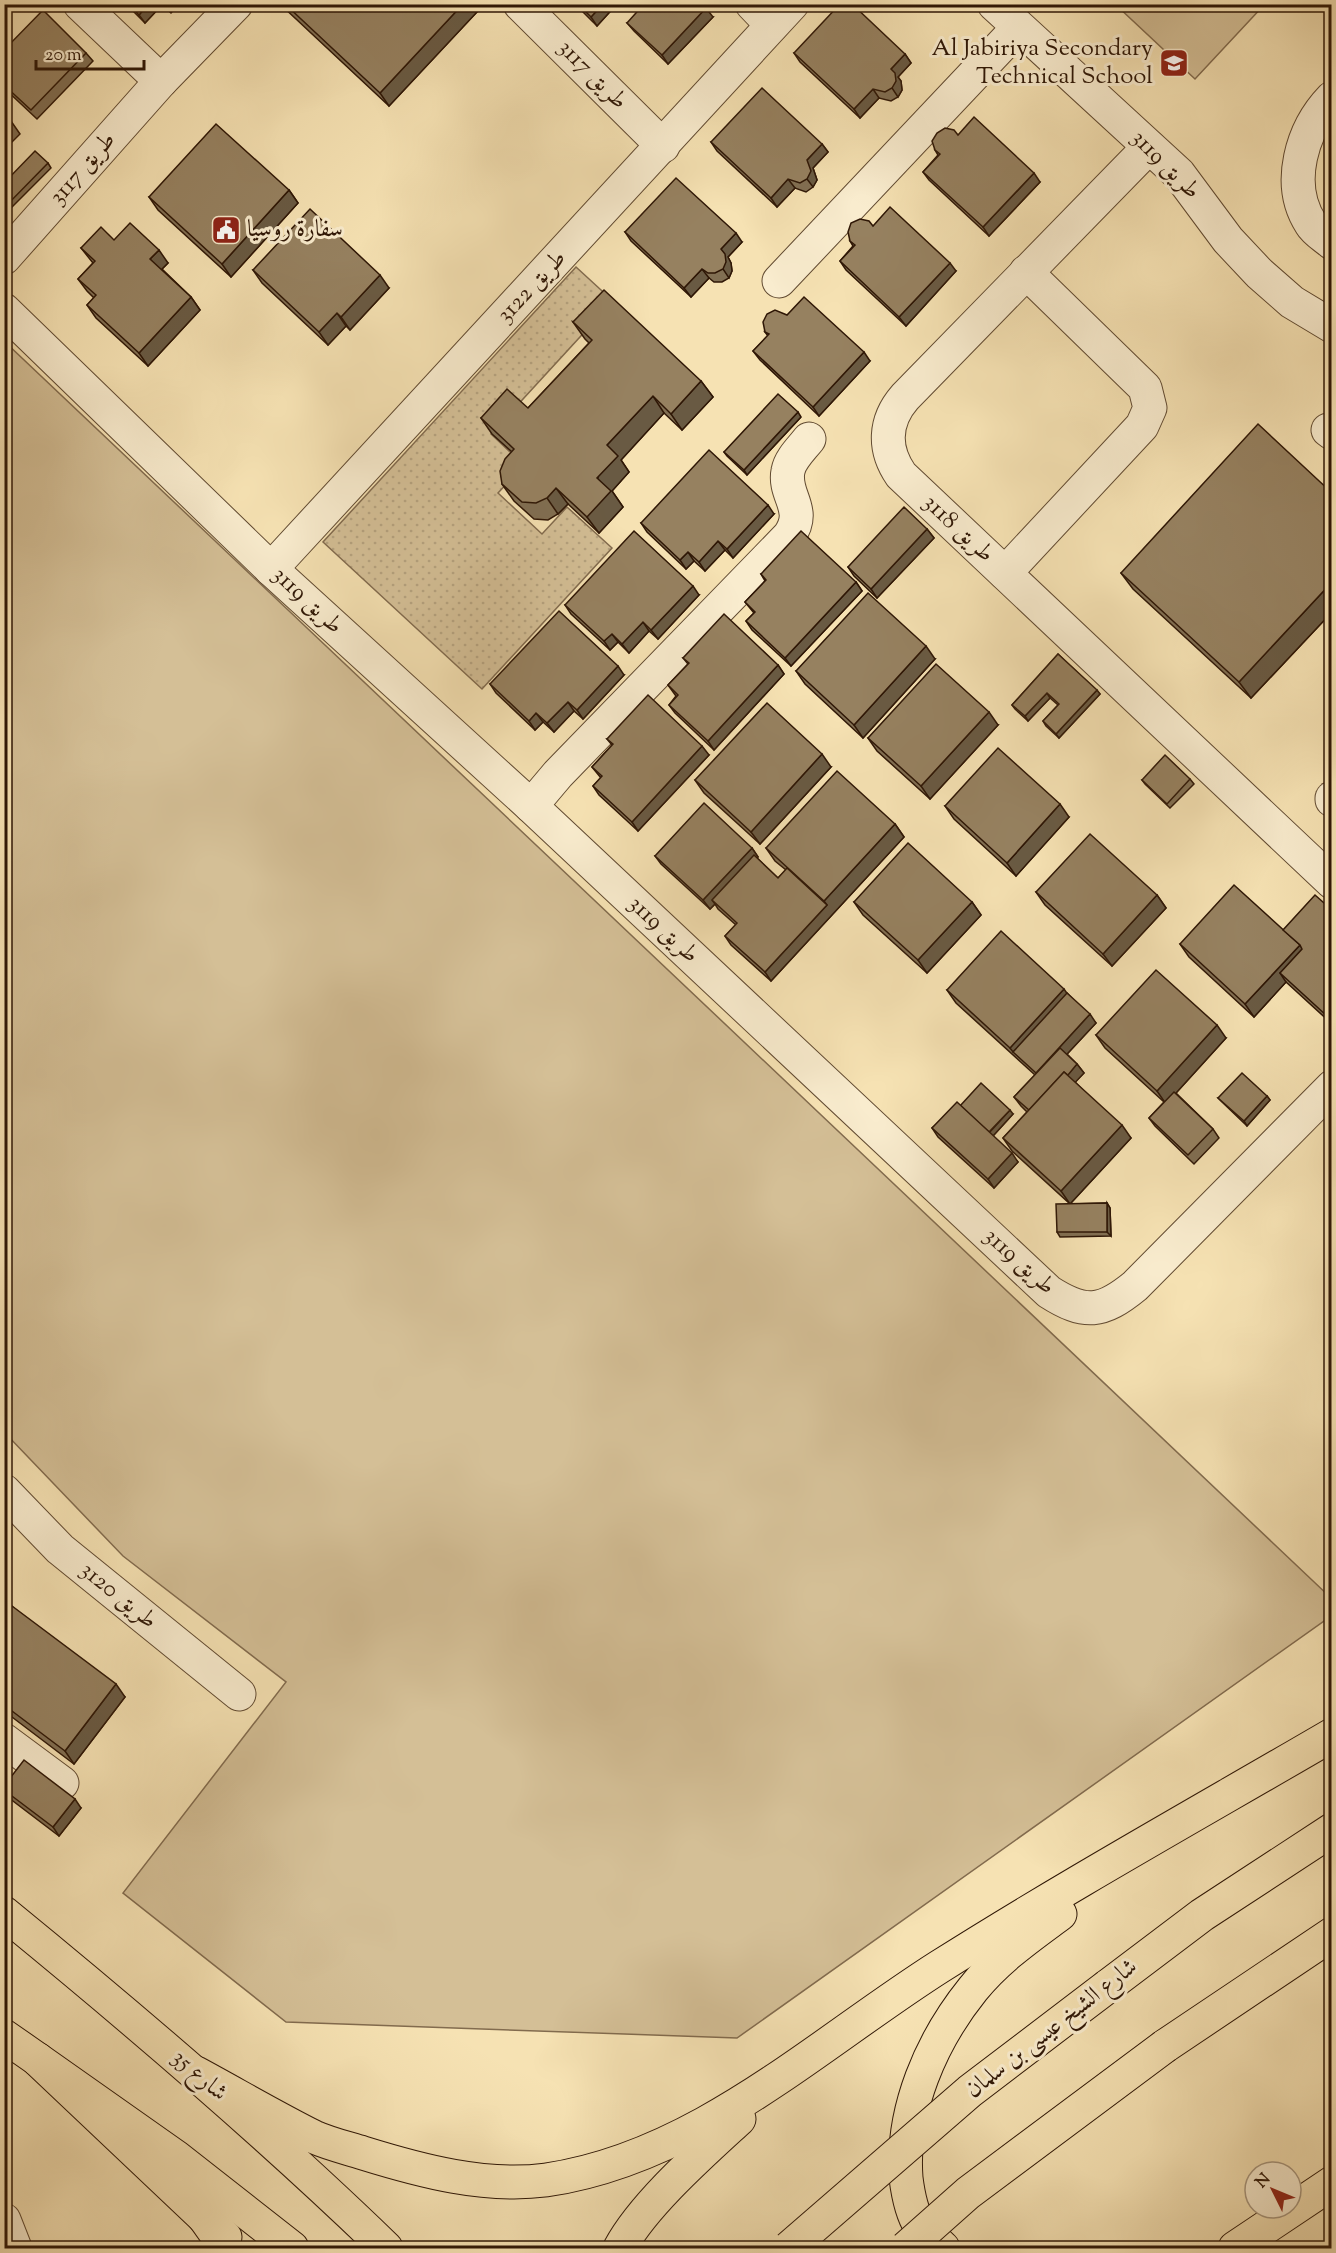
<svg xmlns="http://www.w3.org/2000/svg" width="1336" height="2253" viewBox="0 0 1336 2253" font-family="'Sorts Mill Goudy',Amiri,serif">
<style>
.grass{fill:#d4bf96;stroke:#826b4e;stroke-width:1.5}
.park{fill:url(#park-dots);stroke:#826b4e;stroke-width:1.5}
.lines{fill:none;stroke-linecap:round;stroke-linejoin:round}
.minor-casing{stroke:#614a31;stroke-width:35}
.major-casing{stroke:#2f1706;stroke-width:35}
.highway-casing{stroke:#2f1706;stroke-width:35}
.minor{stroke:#f9ecce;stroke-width:33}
.major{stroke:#f6e2b3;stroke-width:33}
.highway{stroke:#f6e2b3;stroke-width:33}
.highway-bridge-casing{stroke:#2f1706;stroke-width:35;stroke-linecap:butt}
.highway-bridge{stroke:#f6e2b3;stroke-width:33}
.wall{fill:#816f53;stroke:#2f1706;stroke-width:1.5}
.shaded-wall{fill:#695a43;stroke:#2f1706;stroke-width:1.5}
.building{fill:#968160;stroke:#2f1706;stroke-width:1.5}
.labels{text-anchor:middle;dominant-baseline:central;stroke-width:6;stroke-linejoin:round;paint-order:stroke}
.poi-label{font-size:24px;fill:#2f1706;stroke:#f9ecce;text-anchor:end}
.street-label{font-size:24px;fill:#2f1706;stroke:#f9ecce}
</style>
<defs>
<pattern id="park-dots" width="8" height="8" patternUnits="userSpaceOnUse" patternTransform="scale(1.5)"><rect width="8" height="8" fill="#d4bf96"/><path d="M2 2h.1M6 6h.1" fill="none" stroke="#b6a380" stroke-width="1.8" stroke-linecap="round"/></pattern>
</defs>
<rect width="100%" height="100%" fill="#f6e2b3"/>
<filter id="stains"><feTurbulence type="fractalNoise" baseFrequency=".00333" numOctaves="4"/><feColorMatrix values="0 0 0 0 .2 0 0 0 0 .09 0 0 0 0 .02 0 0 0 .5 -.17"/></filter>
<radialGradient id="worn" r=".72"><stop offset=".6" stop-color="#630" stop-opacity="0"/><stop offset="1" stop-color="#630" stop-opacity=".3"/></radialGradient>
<g class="grass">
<polygon points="1116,5 1264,5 1195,79"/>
<polygon points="4,341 1331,1598 1331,1616 737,2038 286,2022 123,1893 286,1682 123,1556 5,1433"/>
</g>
<polygon class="park" points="576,267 613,301 491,434 524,465 498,493 542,534 567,507 612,548 482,689 323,542"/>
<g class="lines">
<g class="minor-casing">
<g id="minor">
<polyline points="80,4 161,81"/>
<polyline points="520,4 663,146"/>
<polyline points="752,4 772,25"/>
<polyline points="994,4 1179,174 1228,240 1259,273 1292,302 1332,326"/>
<path d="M1332,98C1302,129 1285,184 1311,224C1315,231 1325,237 1332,243"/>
<path d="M1149,147L905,397C884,421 883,449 901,475L1332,882"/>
<polyline points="4,258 161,81 236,4"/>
<polyline points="779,281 1018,28"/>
<path d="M4,310L271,569L531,806L1049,1292C1085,1315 1102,1313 1135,1286L1332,1087"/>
<polyline points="1328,430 1332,433"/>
<polyline points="271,569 792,4"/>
<polyline points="1005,573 1142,426 1150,408 1145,388 1026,272"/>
<polyline points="1332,798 1332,800"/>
<path d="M531,806L558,774L789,536C808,509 783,496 788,471C790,459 802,448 809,439"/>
<polyline points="4,1491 60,1549 239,1694"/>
<polyline points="4,1740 62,1783"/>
<polyline points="4,2220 15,2248"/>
</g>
</g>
<g class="major-casing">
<g id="major">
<path d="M4,1913C135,2020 264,2130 386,2248"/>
<polyline points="4,2036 37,2059 225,2237"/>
</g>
</g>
<g class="highway-casing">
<g id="highway">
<polyline points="1108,1986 1202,1915 1332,1830"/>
<polyline points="1165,2046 1332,1934"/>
<polyline points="37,2059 176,2157 292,2248"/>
<path d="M196,2073C235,2094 274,2117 314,2137C330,2144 347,2148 363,2153C421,2171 485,2188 546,2180C697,2158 815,2046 939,1967C1067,1886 1200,1812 1332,1735"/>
<polyline points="204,2217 226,2248"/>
<path d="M620,2248C643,2205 702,2153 739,2119"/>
<path d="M943,2248C936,2241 926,2234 920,2226C911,2212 908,2194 906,2178C901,2110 931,2041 973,1989C997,1959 1029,1937 1060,1914"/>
<polyline points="1235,2248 1332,2183"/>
</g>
</g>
<use href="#minor" class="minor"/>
<use href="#major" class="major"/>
<use href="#highway" class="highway"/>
<g class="highway-bridge-casing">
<g id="highway-bridge">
<polyline points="789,2248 970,2091 1108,1986"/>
<polyline points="906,2248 968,2193 1165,2046"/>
</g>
</g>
<use href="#highway-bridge" class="highway-bridge"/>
</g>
<g class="wall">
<polygon points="126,4 179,4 171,13 162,5 145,23"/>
<polygon points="280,4 472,4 477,12 389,106"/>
<polygon points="575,4 617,4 597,26"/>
<polygon points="713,17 668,64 634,31 627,23"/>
<polygon points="4,50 86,53 93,61 37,119 4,88"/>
<polygon points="794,53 905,54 911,63 898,77 901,81 902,90 898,97 891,101 879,98 860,118 800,62"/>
<polygon points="4,115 11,121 20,134 4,150"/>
<polygon points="711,142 822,144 828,152 813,168 817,180 813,187 806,192 795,188 777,207 717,151"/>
<polygon points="935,150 1040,182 989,236 929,180 923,172 938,155"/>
<polygon points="48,163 51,168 5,214 4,214 4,183"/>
<polygon points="289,190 298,203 231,277 158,210 149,197"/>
<polygon points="625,232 742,242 728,257 731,263 732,271 729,278 722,282 714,282 709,278 691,297 631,241"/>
<polygon points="114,240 168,263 162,269 191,297 200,310 148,366 96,318 87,305 94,298 87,291 78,279 93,263 81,248"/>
<polygon points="850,241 956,271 906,326 846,270 840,261 853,246"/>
<polygon points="253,270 389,288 350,330 346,326 328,345 262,283"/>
<polygon points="573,322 701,381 713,397 682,430 664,413 621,460 629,472 612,491 623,507 599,533 568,504 558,514 548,520 534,519 514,501 502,484 512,452 492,434 481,418 528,408 589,343 585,339"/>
<polygon points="765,332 870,361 819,416 760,360 753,351 768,336"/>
<polygon points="801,417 747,475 727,456 724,452"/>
<polygon points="1332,493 1332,612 1251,698 1133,589 1121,573"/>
<polygon points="774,514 733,558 725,550 705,571 694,561 686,569 647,532 641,523"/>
<polygon points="927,529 934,538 877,598 854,576 848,567"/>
<polygon points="761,574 856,582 862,591 791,666 752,630 746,621 754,613 745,602 765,581"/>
<polygon points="699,595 658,639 649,631 629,653 618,642 610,650 571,614 565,605"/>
<polygon points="1058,654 1100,694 1059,738 1046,726 1043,721 1058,705 1050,698 1028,721 1015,709 1012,705"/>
<polygon points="683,658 778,665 784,674 714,750 675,713 669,705 676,696 668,685 688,664"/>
<polygon points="935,659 863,738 805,684 796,671"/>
<polygon points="624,675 583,719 574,711 554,732 543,722 535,730 496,693 490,684"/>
<polygon points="998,725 930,799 877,751 868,738"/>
<polygon points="607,739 709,755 638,831 599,795 593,786 601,778 592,767 612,745"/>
<polygon points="831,767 760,844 704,793 695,780"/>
<polygon points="1190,779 1194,784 1170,808 1145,784 1142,780"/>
<polygon points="945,806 1069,817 1016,876 954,819"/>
<polygon points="895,824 904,837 771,981 731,945 725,936 736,925 718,909 715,904 710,909 661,864 655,856 752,848 758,857 757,858 778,878 786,870 775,861 766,848"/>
<polygon points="1036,892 1157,895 1166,908 1112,966 1045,905"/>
<polygon points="854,902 972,902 981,915 927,973 863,915"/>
<polygon points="1332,910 1332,1024 1286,982 1254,1017 1189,957 1180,944 1283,930"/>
<polygon points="947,990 1067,993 1096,1023 1067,1054 1077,1064 1084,1073 1075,1082 1131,1138 1070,1204 1107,1203 1110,1208 1111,1236 1060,1237 1057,1232 1070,1204 1012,1151 1003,1138 1027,1112 1021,1106 1014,1097 1035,1075 956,1003"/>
<polygon points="1096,1035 1226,1038 1176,1093 1213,1129 1219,1138 1194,1164 1155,1126 1149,1118 1164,1102 1105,1048"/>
<polygon points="1267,1096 1270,1100 1247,1126 1222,1102 1218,1098"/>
<polygon points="960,1106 1013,1114 993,1136 1018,1162 994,1188 938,1137 932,1128"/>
<polygon points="4,1600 125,1697 74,1764 4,1711"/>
<polygon points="4,1786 81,1808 59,1836 9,1798 4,1792"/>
</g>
<g class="shaded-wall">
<polygon points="148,4 162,5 145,23 139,15"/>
<polygon points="463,4 472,4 477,12 389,106 380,93"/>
<polygon points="603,4 617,4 597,26 591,17"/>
<polygon points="706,8 713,17 668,64 662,55"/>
<polygon points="905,54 911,63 898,77 901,81 902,90 898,97 892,88 891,69"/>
<polygon points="873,89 879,98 860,118 854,109"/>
<polygon points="822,144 828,152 813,168 817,180 813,187 807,179 807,160"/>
<polygon points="1034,173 1040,182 989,236 983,227"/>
<polygon points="788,179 795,188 777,207 771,198"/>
<polygon points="289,190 298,203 231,277 222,264"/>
<polygon points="736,233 742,242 728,257 731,263 732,271 729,278 723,269 721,249"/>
<polygon points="159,250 168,263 159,272 150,259"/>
<polygon points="950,263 956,271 906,326 899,317"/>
<polygon points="702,269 709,278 691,297 684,288"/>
<polygon points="380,275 389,288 350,330 341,317"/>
<polygon points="191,297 200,310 148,366 139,353"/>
<polygon points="337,313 346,326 328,345 319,332"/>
<polygon points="864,352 870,361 819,416 813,407"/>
<polygon points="701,381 713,397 682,430 671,414"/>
<polygon points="653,396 664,413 621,460 629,472 612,491 623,507 599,533 587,517 607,445"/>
<polygon points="798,412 801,417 747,475 744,470"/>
<polygon points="556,488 568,504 558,514 547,498"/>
<polygon points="768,505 774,514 733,558 727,549"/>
<polygon points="927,529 934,538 877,598 871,589"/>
<polygon points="718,541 725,550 705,571 699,562"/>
<polygon points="688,552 694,561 686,569 680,560"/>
<polygon points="856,582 862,591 791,666 785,658"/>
<polygon points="1332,582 1332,612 1251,698 1239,682"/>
<polygon points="693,586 699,595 658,639 651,630"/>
<polygon points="643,622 649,631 629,653 622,644"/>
<polygon points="612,634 618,642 610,650 604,641"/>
<polygon points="926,646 935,659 863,738 854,725"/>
<polygon points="778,665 784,674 714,750 708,741"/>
<polygon points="618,666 624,675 583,719 577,710"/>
<polygon points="1097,690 1100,694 1059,738 1056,734"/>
<polygon points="1047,693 1050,698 1028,721 1025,716"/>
<polygon points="568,702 574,711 554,732 547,723"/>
<polygon points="989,712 998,725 930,799 921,786"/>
<polygon points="536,713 543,722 535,730 529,721"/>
<polygon points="702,746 709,755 638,831 632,822"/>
<polygon points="822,754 831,767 760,844 751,832"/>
<polygon points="1060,804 1069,817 1016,876 1007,863"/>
<polygon points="895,824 904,837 771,981 765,972 827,905 824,901"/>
<polygon points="752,848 758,857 715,903 712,900 715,904 710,909 703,900"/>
<polygon points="1157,895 1166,908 1112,966 1103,954"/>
<polygon points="972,902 981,915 927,973 918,960"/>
<polygon points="1300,945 1309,958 1280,973 1286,982 1254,1017 1245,1004"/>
<polygon points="1064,989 1073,1002 1013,1052 1010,1048"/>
<polygon points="1332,1011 1332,1023 1327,1016"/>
<polygon points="1090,1014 1096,1023 1042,1081 1036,1073"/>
<polygon points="1217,1025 1226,1038 1166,1104 1157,1091"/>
<polygon points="1077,1064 1084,1073 1038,1122 1032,1114"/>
<polygon points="1267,1096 1270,1100 1247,1126 1244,1121"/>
<polygon points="1010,1110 1013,1114 992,1137 989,1133"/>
<polygon points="1122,1125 1131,1138 1070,1204 1061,1191"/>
<polygon points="1012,1153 1018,1162 994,1188 988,1179"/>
<polygon points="1107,1203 1110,1208 1111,1236 1107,1232"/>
<polygon points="116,1684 125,1697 74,1764 65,1751"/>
<polygon points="75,1799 81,1808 59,1836 53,1827"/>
</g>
<g class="building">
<polygon points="129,4 148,4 139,15"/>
<polygon points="285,4 463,4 380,93"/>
<polygon points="578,4 603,4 591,17"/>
<polygon points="644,4 703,4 706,8 662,55 627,23"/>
<polygon points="840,4 852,4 905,54 891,69 895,73 896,81 892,88 885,92 873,89 854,109 794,53"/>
<polygon points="43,10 86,53 31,110 4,85 4,50"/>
<polygon points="762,88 822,144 807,160 811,171 807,179 800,183 788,179 771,198 711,142"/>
<polygon points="4,115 11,121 4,128"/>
<polygon points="974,117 1034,173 983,227 923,172 940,154 935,150 932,141 937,133 945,128 954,130 958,135"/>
<polygon points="216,124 289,190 222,264 149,197"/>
<polygon points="35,151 48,163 4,208 4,183"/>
<polygon points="676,178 736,233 721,249 725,254 726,262 723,269 715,273 708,273 702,269 684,288 625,232"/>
<polygon points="890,207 950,263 899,317 840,261 855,245 850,241 848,232 851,223 860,219 869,221 873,226"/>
<polygon points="310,209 380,275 341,317 337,313 319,332 253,270"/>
<polygon points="130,223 159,250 150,259 191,297 139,353 87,305 96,295 78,279 95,261 81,248 101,227 114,240"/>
<polygon points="604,290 701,381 671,414 653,396 607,445 618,456 597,478 611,491 587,517 556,488 547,498 536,503 522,502 502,484 500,471 505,459 514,449 481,418 507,389 528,408 592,340 573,322"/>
<polygon points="804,297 864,352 813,407 753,351 769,334 765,332 763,322 767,314 775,310 787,315"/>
<polygon points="778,394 798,412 744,470 724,452"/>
<polygon points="1258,424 1332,493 1332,582 1239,682 1121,573"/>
<polygon points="709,450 768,505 727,549 718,541 699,562 688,552 680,560 641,523"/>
<polygon points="904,507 927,529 871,589 848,567"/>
<polygon points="634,531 693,586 651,630 643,622 622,644 612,634 604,641 565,605"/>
<polygon points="801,531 856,582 785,658 746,621 755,612 745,602 766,580 761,574"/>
<polygon points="868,593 926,646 854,725 796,671"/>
<polygon points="559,611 618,666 577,710 568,702 547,723 536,713 529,721 490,684"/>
<polygon points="724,614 778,665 708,741 669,705 678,695 668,685 689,663 683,658"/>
<polygon points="1058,654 1097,690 1056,734 1043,721 1059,704 1047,693 1025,716 1012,705"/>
<polygon points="936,664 989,712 921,786 868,738"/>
<polygon points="648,695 702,746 632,822 593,786 602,776 592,767 613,744 607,739"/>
<polygon points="767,703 822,754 751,832 695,780"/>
<polygon points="998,748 1060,804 1007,863 945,806"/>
<polygon points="1165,755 1190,779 1167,804 1142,780"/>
<polygon points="837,771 895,824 824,901 766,848"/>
<polygon points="704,803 752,848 703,900 655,856"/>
<polygon points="1090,834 1157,895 1103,954 1036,892"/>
<polygon points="908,843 972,902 918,960 854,902"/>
<polygon points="754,855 778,878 787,868 827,905 765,972 725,936 737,923 712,900"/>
<polygon points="1234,885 1300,945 1245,1004 1180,944"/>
<polygon points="1315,895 1332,910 1332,1011 1327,1016 1280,973 1302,949 1300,945 1283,930"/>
<polygon points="1001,931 1064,989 1010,1048 947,990"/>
<polygon points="1156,970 1217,1025 1157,1091 1096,1035"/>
<polygon points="1067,993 1090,1014 1036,1073 1013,1052"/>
<polygon points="1060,1048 1077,1064 1068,1075 1064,1072 1029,1110 1014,1097"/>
<polygon points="1064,1072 1122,1125 1061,1191 1003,1138"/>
<polygon points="1242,1073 1267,1096 1244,1121 1218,1098"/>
<polygon points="981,1083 1010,1110 989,1132 960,1106"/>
<polygon points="1174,1092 1213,1129 1188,1155 1149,1118"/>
<polygon points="957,1102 1012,1153 988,1179 932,1128"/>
<polygon points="1107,1203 1107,1232 1057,1232 1056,1204"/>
<polygon points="4,1600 116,1684 65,1751 4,1705"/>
<polygon points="24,1760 75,1799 53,1827 4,1790 4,1786"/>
</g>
<defs>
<g id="school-square" transform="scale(1.5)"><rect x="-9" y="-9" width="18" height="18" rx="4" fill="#8f2418" stroke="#f9ecce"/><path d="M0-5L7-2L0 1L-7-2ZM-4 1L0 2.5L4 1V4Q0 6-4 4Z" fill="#fff"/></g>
<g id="civic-square" transform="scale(1.5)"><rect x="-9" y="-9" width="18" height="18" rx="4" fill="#8f2418" stroke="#f9ecce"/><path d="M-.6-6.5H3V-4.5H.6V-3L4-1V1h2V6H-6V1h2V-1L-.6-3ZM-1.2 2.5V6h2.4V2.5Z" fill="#fff"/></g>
</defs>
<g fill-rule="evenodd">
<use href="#school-square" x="1174" y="63"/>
<use href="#civic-square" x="226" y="230"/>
</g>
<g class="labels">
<g class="poi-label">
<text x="1153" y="49">Al Jabiriya Secondary<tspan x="1153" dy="28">Technical School</tspan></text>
<text x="247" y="230" text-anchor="start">سفارة روسيا</text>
</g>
<g class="street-label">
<text transform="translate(592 75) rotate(45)">طريق 3117</text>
<text transform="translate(1165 165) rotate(45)">طريق 3119</text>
<text transform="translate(83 169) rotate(-49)">طريق 3117</text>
<text transform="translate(532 287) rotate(-47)">طريق 3122</text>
<text transform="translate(958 529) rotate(43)">طريق 3118</text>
<text transform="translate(307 601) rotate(43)">طريق 3119</text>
<text transform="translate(663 930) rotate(43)">طريق 3119</text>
<text transform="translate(1019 1262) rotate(42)">طريق 3119</text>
<text transform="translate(118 1596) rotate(39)">طريق 3120</text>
<text transform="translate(1052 2029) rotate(-38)">شارع الشيخ عيسى بن سلمان</text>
<text transform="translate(199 2076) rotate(41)">شارع 35</text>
</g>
</g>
<rect width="1336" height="2253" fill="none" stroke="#f6e2b3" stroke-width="24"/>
<rect x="6" y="6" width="1324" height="2241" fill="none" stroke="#2f1706" stroke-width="3"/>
<rect x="12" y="12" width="1312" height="2229" fill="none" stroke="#2f1706" stroke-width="1.5"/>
<g transform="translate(1273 2190) rotate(313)"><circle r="28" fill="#f9ecce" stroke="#a8977e" stroke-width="1.5"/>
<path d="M0-4.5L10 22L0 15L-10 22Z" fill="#8f2418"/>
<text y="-9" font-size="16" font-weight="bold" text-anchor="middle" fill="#2f1706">N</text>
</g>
<path d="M36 60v9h108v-9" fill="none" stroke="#2f1706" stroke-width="3"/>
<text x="45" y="60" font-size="18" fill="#2f1706" stroke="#f9ecce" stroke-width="4.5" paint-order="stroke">20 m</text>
<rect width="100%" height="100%" filter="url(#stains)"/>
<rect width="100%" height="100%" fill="url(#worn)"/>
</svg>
